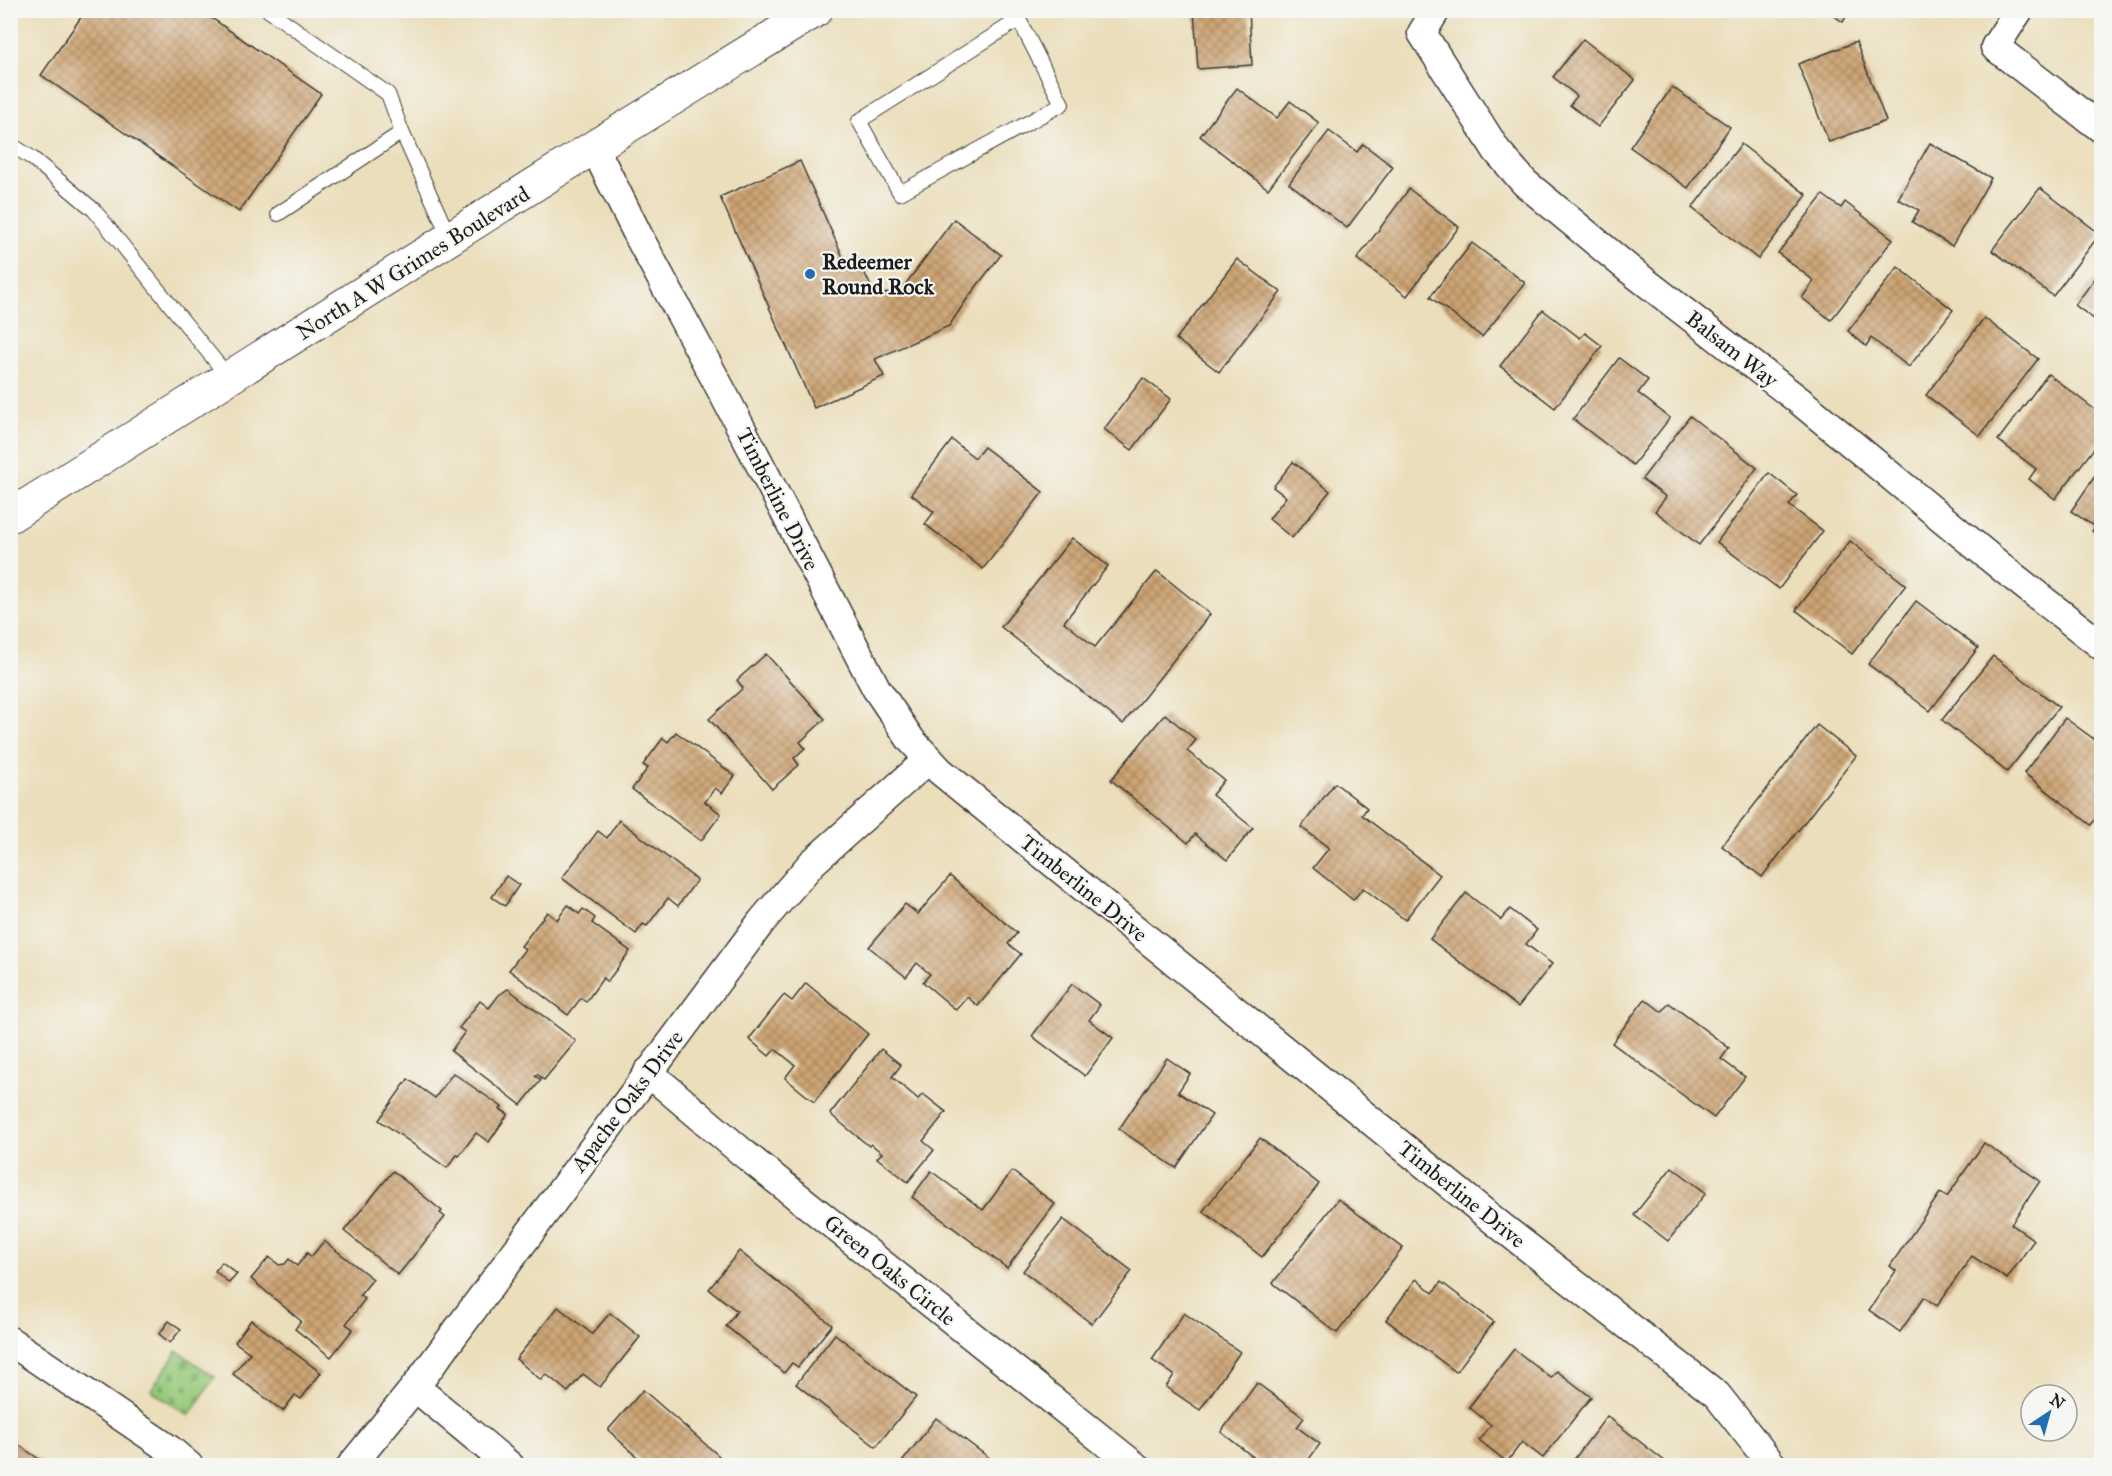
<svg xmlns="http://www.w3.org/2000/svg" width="2112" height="1476" viewBox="0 0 2112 1476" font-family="'IM FELL Great Primer',serif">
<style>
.cemetery{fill:url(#cemetery-stones);stroke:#59734c;stroke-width:1.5}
.building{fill:url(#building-cross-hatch)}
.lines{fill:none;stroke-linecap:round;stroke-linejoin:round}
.service-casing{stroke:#3b3934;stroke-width:16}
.minor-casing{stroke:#3b3934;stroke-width:31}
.secondary-casing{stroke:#3b3934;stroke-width:35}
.service{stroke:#fff;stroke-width:14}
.minor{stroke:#fff;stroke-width:28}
.secondary{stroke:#fff;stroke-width:33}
.poi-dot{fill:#1f6fb2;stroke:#f6f6f2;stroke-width:2}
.labels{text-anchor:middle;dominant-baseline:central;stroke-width:4.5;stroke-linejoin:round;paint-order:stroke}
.poi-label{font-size:22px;font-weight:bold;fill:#1c1c1c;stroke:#f6f6f2;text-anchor:start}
.street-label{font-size:22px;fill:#1c1c1c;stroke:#f6f6f2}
</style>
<defs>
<pattern id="cemetery-stones" width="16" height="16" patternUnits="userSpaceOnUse" patternTransform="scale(1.5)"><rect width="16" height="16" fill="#96ca7b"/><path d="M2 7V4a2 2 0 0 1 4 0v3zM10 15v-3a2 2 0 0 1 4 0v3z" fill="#81ad6a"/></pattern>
<pattern id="building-cross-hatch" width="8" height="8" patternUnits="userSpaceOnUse" patternTransform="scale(1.5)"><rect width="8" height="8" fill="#cda474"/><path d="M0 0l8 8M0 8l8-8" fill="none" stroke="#a6855e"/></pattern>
</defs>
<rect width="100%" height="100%" fill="#f6f6f2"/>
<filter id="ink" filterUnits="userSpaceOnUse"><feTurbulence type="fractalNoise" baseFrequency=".0167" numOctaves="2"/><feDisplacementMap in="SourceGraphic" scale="12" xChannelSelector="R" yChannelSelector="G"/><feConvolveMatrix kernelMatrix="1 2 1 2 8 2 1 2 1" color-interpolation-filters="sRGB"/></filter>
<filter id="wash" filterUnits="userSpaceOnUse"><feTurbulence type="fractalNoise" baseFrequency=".008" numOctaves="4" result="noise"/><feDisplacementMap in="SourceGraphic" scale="24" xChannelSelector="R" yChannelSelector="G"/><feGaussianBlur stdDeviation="1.35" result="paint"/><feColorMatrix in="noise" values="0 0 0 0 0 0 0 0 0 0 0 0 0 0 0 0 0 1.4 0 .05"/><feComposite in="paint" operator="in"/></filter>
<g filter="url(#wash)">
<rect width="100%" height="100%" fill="#ebdebb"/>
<polygon class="cemetery" points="177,1351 215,1377 189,1416 151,1390"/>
<g id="blocks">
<g class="building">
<polygon points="86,10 200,10 321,94 239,212 41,75"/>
<polygon points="1194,10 1249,10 1252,65 1198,69"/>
<polygon points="1825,10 1850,10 1843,22"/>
<polygon points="1583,39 1635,80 1598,127 1570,105 1577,96 1553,77"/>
<polygon points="1856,42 1886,121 1829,142 1798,64"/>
<polygon points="1672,87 1730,127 1688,188 1630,147"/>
<polygon points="1237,88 1277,118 1290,101 1319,123 1268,189 1200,136"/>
<polygon points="1329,131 1357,152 1363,144 1393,167 1347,228 1289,183"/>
<polygon points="1930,143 1991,178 1952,246 1912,222 1919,210 1898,199"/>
<polygon points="1741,144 1807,195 1758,259 1692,208"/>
<polygon points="800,161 846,264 858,258 876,298 905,285 954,219 1001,255 969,296 949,326 875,359 884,376 814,408 720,197"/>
<polygon points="2040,188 2100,234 2053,296 1992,250"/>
<polygon points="1409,189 1459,227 1407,296 1357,259"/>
<polygon points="1823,195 1841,208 1845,202 1893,239 1831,320 1802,298 1814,281 1778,253"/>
<polygon points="1472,243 1525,283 1482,337 1430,297"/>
<polygon points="1237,259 1281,292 1219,372 1176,339"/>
<polygon points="1898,267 1953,310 1909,367 1871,338 1866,346 1848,331"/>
<polygon points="2102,269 2102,325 2075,305"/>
<polygon points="1543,310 1580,338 1585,333 1602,346 1555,408 1500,366"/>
<polygon points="1984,318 2038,359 1980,436 1926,395"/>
<polygon points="1619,358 1648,380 1638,393 1670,418 1633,465 1573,419"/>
<polygon points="2048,374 2102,415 2102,438 2055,499 2029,479 2036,469 1998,440"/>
<polygon points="1143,378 1171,399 1132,450 1104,429"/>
<polygon points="1690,416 1757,468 1699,545 1655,511 1666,497 1642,479"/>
<polygon points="952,440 975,458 984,447 1043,492 983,569 925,524 934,512 911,494"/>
<polygon points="1293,462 1330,491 1292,538 1269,519 1286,497 1273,487"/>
<polygon points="2102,466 2102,537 2092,531 2095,527 2071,511"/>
<polygon points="1769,473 1797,495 1789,505 1823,531 1779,589 1717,542"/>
<polygon points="1072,538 1108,566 1064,622 1095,647 1157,571 1210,614 1123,724 1001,627"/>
<polygon points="1850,541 1906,585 1852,654 1796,610"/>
<polygon points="1916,601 1978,648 1930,711 1868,664"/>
<polygon points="766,654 825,719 800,742 805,748 794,758 799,765 772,789 709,719 743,688 737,680"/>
<polygon points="1993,656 2059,707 2007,772 1942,720"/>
<polygon points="1165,714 1196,740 1187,751 1224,780 1212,795 1253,828 1227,860 1195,834 1188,843 1111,780"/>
<polygon points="2065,718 2102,745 2102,811 2091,825 2024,773"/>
<polygon points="1817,725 1856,756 1762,877 1722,846"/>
<polygon points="676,732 735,776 722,793 715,788 705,802 721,814 701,841 632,789 648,768 643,765 663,738 668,742"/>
<polygon points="1335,783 1367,808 1362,815 1440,875 1405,920 1363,888 1353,900 1313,868 1329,848 1301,827"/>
<polygon points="619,820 697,880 678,906 668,898 647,926 643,924 636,934 562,878 598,831 607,838"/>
<polygon points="506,876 519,885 505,906 492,897"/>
<polygon points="950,876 1017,933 1008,944 1021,954 978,1006 967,997 956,1010 923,982 930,974 917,963 906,977 869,947 905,904 918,914"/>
<polygon points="1466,893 1501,920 1510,909 1537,930 1526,944 1552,964 1518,1007 1430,939"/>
<polygon points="568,905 579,914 583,909 595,918 592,923 630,951 607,982 603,978 586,1002 581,998 568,1015 509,970 525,949 521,946 547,912 557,920"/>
<polygon points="806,983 868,1034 814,1102 785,1078 795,1065 775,1049 769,1056 749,1039 784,995 792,1001"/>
<polygon points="1072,984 1100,1005 1089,1020 1113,1038 1085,1076 1032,1036"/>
<polygon points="508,989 576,1041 544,1080 537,1074 535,1076 541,1080 521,1105 451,1051 465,1032 459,1028 480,1001 489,1008 499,995"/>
<polygon points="1645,999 1662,1012 1669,1003 1729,1048 1721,1059 1745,1077 1714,1118 1612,1043"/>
<polygon points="881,1049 901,1065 892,1077 918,1099 923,1094 946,1112 923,1141 934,1150 908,1182 877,1158 882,1153 871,1144 869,1146 830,1114"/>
<polygon points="1167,1058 1190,1074 1178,1092 1212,1115 1176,1168 1119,1129"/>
<polygon points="453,1073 502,1107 500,1109 508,1114 489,1142 476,1133 459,1156 457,1155 447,1168 379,1120 408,1079 435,1098"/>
<polygon points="1260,1138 1319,1184 1262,1257 1203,1211"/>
<polygon points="1984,1143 2040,1181 2011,1224 2034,1240 2007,1279 1972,1256 1937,1306 1924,1297 1900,1332 1869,1310 1896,1271 1890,1266 1940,1193 1947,1197"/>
<polygon points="1672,1167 1706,1193 1668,1241 1634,1215"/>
<polygon points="393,1171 442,1211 440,1213 445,1217 398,1275 344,1231"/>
<polygon points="931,1171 983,1210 1012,1171 1055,1204 1007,1268 912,1197"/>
<polygon points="1338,1199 1403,1248 1337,1333 1273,1283"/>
<polygon points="1063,1219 1132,1271 1092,1324 1023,1271"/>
<polygon points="324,1241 373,1279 360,1295 365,1299 346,1324 353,1329 331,1357 295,1329 301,1321 251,1279 269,1257 279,1265 285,1264 289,1259 297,1266 307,1253 311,1257"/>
<polygon points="739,1251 832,1325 798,1367 792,1363 784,1373 726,1326 737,1311 709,1289"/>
<polygon points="222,1262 237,1274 229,1283 215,1271"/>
<polygon points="1416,1279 1433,1293 1441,1282 1494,1322 1456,1372 1386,1320"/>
<polygon points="558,1307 592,1334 610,1313 640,1337 600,1387 583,1374 568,1392 546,1374 541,1380 516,1359"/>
<polygon points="1184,1313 1240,1352 1200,1410 1166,1387 1174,1375 1152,1360"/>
<polygon points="251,1320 321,1373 301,1399 295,1395 283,1411 233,1374 250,1353 235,1342"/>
<polygon points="169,1321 181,1329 170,1343 159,1334"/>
<polygon points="835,1334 916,1397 876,1447 796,1384"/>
<polygon points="1514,1349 1551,1378 1557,1371 1591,1397 1543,1458 1522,1442 1507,1462 1479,1440 1491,1425 1469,1407"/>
<polygon points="1257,1383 1304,1418 1297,1427 1320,1444 1304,1466 1283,1466 1273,1458 1265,1466 1221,1432"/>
<polygon points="643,1390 719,1456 710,1466 647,1466 608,1430"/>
<polygon points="1607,1416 1671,1466 1569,1466"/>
<polygon points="936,1418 1000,1466 899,1466"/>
<polygon points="10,1439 49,1466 10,1466"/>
</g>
</g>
</g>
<g filter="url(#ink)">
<use href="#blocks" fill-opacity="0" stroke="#3b3934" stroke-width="1.5"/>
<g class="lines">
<g class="service-casing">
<g id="service">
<polyline points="268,10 388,94 402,132 450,239"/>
<polyline points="1014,10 1062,104 900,193 859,121 1018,20"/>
<polyline points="10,144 32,158 94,210 229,378"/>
<polyline points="278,214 402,132"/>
</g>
</g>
<g class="minor-casing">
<g id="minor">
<polyline points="1436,10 1422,33 1497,151 1525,183 1630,270 1801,402 2005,570 2102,646"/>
<polyline points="2019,10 1995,47 2102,129"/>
<polyline points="594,147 640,239 725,397 876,688 911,740 940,771 1502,1227 1717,1395 1773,1466"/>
<polyline points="648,1072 743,1153 1135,1466"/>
<polyline points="10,1341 169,1449 189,1466"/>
<polyline points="415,1387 510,1466"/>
<polyline points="351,1466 415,1387 762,921 812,863 929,759"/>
</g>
</g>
<g class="secondary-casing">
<polyline id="secondary" points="10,516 594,147 816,10"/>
</g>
<use href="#service" class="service"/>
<use href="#minor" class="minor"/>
<use href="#secondary" class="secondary"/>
</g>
</g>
<circle class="poi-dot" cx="810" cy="274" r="6"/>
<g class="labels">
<g class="poi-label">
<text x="822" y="261">Redeemer<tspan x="822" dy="25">Round Rock</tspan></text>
</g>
<g class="street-label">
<text transform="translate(413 263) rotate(-32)">North A W Grimes Boulevard</text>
<text transform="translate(1732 349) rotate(38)">Balsam Way</text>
<text transform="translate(778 499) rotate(63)">Timberline Drive</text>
<text transform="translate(1084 888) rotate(39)">Timberline Drive</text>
<text transform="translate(627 1101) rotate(-53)">Apache Oaks Drive</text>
<text transform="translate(1462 1194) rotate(39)">Timberline Drive</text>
<text transform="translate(890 1270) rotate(39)">Green Oaks Circle</text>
</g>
</g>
<rect width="2112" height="1476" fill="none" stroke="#f6f6f2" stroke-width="36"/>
<g transform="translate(2049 1413) rotate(36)"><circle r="28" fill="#f6f6f2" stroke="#9f9f9c" stroke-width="1.5"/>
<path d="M0-4.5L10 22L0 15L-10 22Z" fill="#1f6fb2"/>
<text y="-9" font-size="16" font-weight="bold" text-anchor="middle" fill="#1c1c1c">N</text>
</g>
</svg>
